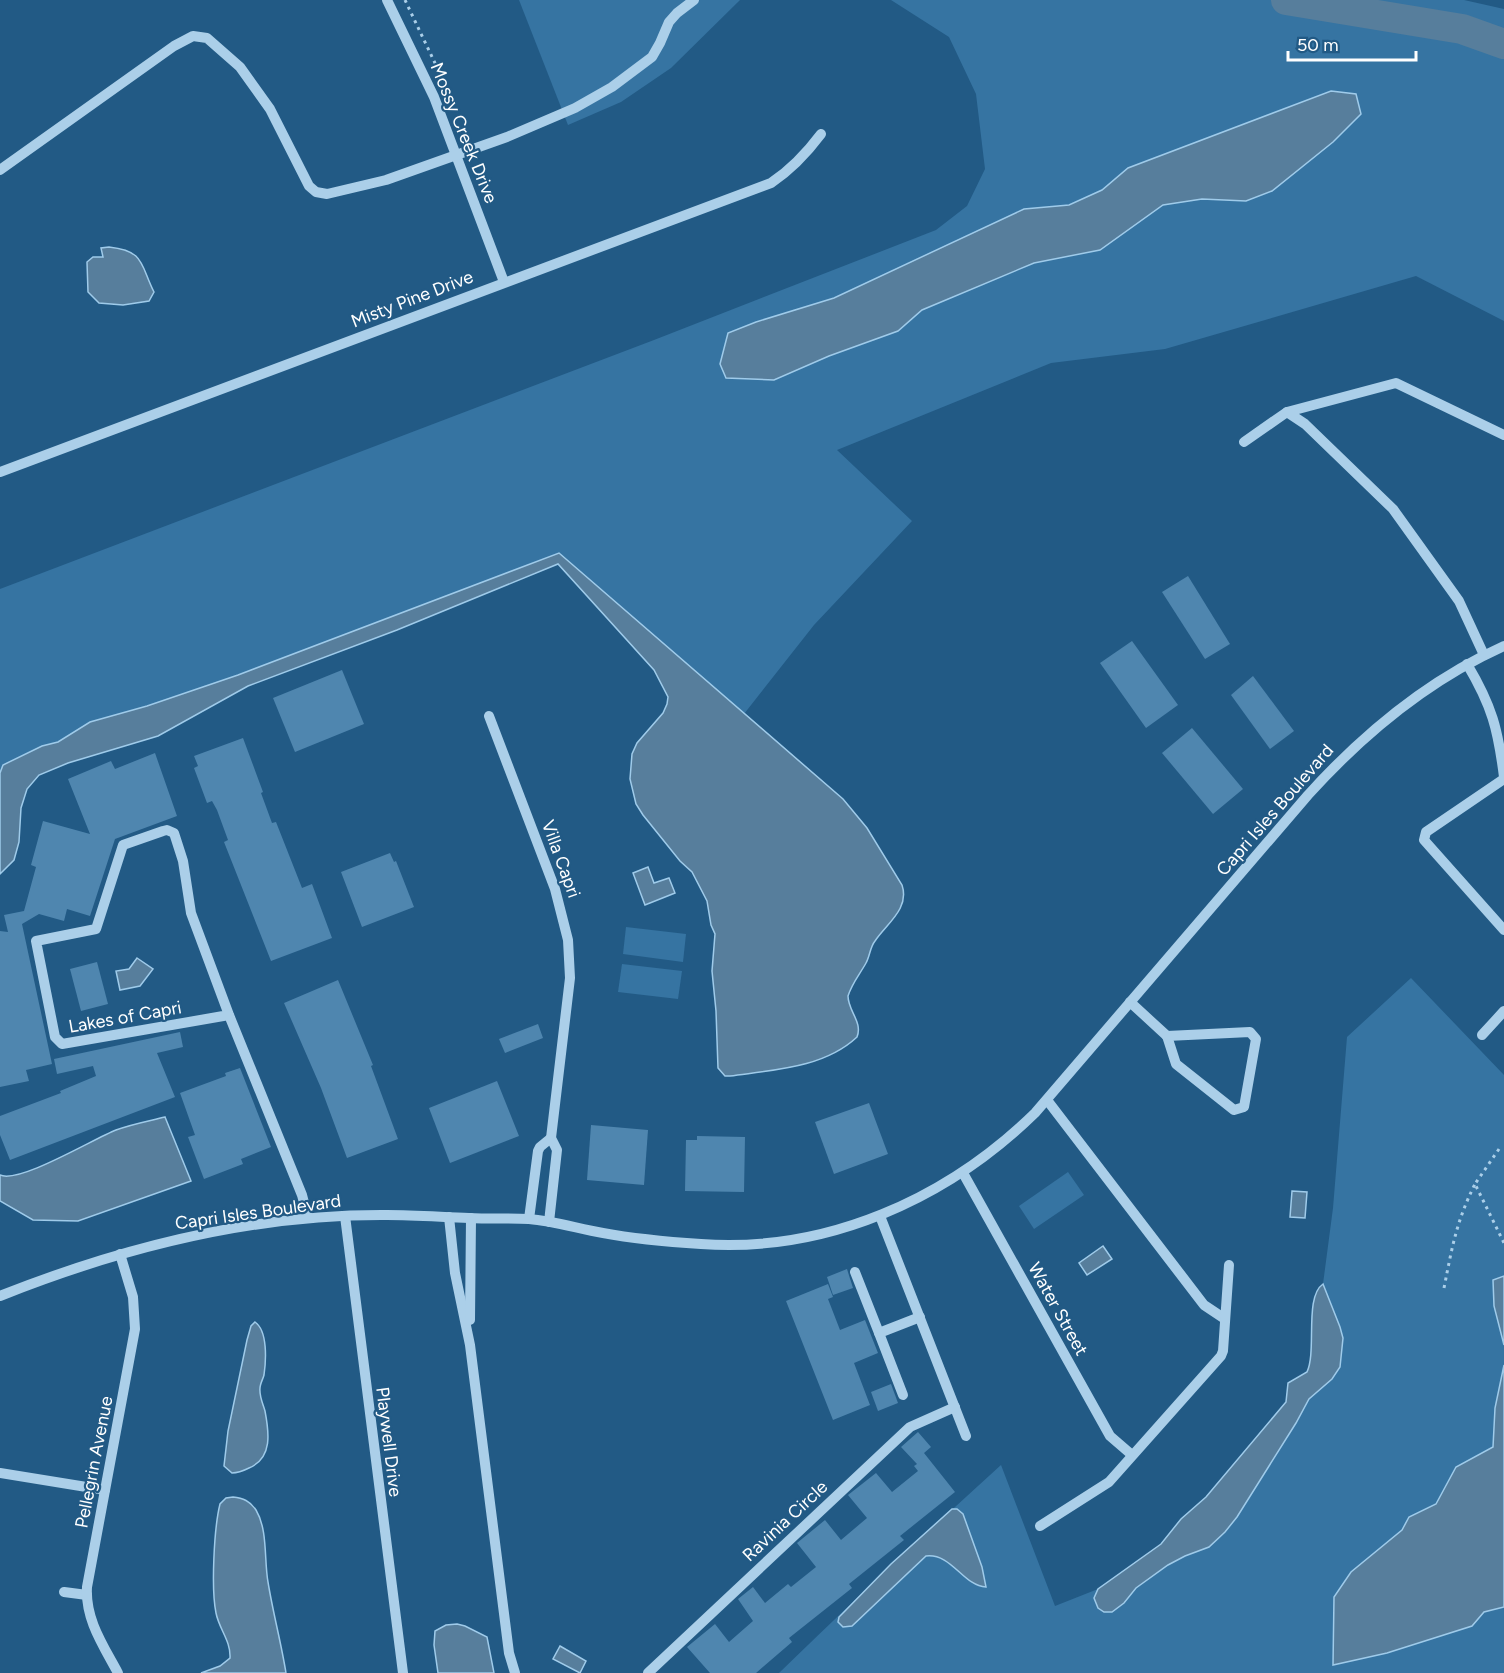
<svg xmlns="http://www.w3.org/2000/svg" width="1504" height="1673" viewBox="0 0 1504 1673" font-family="Figtree,sans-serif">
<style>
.green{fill:#3674a2}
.water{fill:#577e9c;stroke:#9fcbea;stroke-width:1.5}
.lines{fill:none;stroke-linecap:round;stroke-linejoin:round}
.river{stroke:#577e9c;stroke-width:30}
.building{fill:#4f86af}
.path{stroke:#abcfe9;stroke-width:3;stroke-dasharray:3 4.5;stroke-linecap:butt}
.minor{stroke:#abcfe9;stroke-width:10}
.labels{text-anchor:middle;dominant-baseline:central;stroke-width:4.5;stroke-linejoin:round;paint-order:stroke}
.street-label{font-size:18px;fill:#fff;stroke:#225a85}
</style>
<rect width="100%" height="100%" fill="#225a85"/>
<g class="green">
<polygon points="519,0 740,0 671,68 621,102 568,125"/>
<polygon points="891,0 1464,0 1504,9 1504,321 1416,276 1165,349 1051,363 837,450 912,521 814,625 744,714 654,670 558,564 397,630 248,686 158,736 68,763 39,775 27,789 21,808 19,842 14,860 0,874 0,589 654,340 936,230 967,206 985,169 976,94 949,37"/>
<polygon points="626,927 686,934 683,962 623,954"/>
<polygon points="622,964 682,971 678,999 618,992"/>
<path d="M1411,978L1504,1075V1673H779C852,1602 926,1533 1001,1465L1055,1606L1098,1589L1161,1544L1181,1519L1206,1497L1286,1402L1288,1383L1303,1375L1309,1368C1314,1348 1306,1296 1323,1284L1333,1208L1347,1037Z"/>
<polygon points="1068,1172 1084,1195 1034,1229 1019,1206"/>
</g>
<g class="water">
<polygon points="1331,91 1356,94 1361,114 1333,142 1272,191 1246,201 1202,199 1163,205 1100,250 1034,263 922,310 898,331 829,356 774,380 726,378 720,364 728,333 756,322 834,298 1024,209 1069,205 1102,190 1128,168"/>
<path d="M109,247C145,251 140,264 154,292L149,301L123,305L99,303L88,292L87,262L93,257H103L101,248Z"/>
<path d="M559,553L843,799L867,828L902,885C910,909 886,924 875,941C870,947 870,956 866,963C860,974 852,983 848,996C848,1011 863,1022 857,1037C824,1068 773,1070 730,1076H725L718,1068L716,1011L712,971L715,934L711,925L707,901L692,872L680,861L643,815L636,804L630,779L632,754L637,743L663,713L667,704L668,697L654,670L558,564L397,630L248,686L158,736L68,763L39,775L27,789L21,808L19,842L14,860L0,874V773L3,765L42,746L58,742L90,722L147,706L238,675Z"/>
<polygon points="648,867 654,883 669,878 675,893 645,905 633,873"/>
<polygon points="137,958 153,969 140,986 120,990 116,971 129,969"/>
<path d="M165,1117L191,1181L78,1221L33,1220L0,1201V1175C19,1184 93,1139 116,1130C132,1124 149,1121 165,1117Z"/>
<polygon points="1292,1191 1307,1192 1305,1218 1290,1217"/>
<polygon points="1103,1246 1112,1259 1087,1275 1079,1263"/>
<polygon points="1504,1276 1504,1345 1494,1306 1493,1280"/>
<path d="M1323,1284L1340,1327L1343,1338L1340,1367L1332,1379L1309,1399L1296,1423L1237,1517L1225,1532L1209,1547L1185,1556L1168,1565L1136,1588L1124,1603L1112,1612H1104L1098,1608L1094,1598L1098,1589L1161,1544L1181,1519L1206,1497L1286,1402L1288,1383L1307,1372C1317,1351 1304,1297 1323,1284Z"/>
<path d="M255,1322C268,1331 266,1361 264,1375C263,1379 260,1384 260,1388C259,1396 263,1404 265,1411C269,1432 273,1458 249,1468C243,1471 238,1473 232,1473L224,1466L228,1431L247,1340L251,1326Z"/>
<polygon points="1504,1365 1504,1607 1484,1612 1472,1626 1387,1653 1333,1665 1334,1597 1351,1572 1402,1530 1409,1517 1436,1504 1456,1467 1493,1447 1495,1408"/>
<path d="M233,1497C243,1498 250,1501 256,1510C268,1530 264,1560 268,1582C273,1613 281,1642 286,1673H201L220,1666L230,1658C231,1641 219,1629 216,1613C211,1589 214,1528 220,1504L226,1498Z"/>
<path d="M952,1509H957L963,1514L982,1567L986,1587C963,1586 952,1553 926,1556L852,1626L843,1627L838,1622L839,1617L845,1611L891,1564Z"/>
<polygon points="457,1624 465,1626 487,1637 494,1673 438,1673 434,1645 435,1631 446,1625"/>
<polygon points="560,1646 586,1661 580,1673 553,1659"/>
</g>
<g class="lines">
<polyline class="river" points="1286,0 1462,29 1504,44"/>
</g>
<g class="building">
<polygon points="1188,576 1230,644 1205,659 1162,592"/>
<polygon points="1132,641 1178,705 1146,728 1100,663"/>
<polygon points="342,670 364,724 295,752 273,698"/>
<polygon points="1253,676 1294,731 1270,749 1231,695"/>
<polygon points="1192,728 1243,789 1213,814 1162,753"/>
<polygon points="243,738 263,792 261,793 272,823 276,822 302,888 312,884 332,938 271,961 224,842 228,840 217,810 212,801 207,803 194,768 198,766 194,756"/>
<polygon points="155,753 177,816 115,839 90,916 67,909 64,921 39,914 22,924 52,1064 26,1070 29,1081 0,1087 0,931 8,932 4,915 24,911 36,867 31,865 43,821 90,834 68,779 111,761 115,769"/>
<polygon points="390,853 394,862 396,861 414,907 362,927 341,872"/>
<polygon points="97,962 108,1004 81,1011 70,969"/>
<polygon points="338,980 373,1065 371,1066 398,1139 347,1158 321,1088 284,1003"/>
<polygon points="538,1024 543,1038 505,1053 499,1039"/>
<polygon points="180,1032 183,1047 157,1053 175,1097 10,1160 0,1135 0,1116 61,1093 60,1091 96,1076 93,1066 57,1074 54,1059"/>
<polygon points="240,1068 271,1147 241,1159 243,1164 204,1179 188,1137 195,1135 180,1093 226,1076 225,1073"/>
<polygon points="497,1081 519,1136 450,1163 429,1108"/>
<polygon points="869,1103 888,1154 834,1174 815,1122"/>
<polygon points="591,1125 648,1130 644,1185 587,1180"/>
<polygon points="697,1136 745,1137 744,1192 685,1191 686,1140 697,1140"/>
<polygon points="847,1269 853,1288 833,1295 827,1277"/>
<polygon points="828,1284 833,1297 828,1299 840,1330 865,1320 878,1353 854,1363 870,1405 833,1420 786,1301"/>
<polygon points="891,1384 898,1403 878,1411 871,1392"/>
<polygon points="918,1432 931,1447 924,1453 955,1492 900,1536 904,1540 849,1584 852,1588 789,1638 792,1642 756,1673 710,1673 687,1647 715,1624 729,1642 753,1621 738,1599 753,1587 765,1603 788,1584 791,1587 816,1567 797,1543 825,1520 841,1540 867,1518 848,1495 876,1473 892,1492 918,1471 914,1466 917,1464 901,1447"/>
</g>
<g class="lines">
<g class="path">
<polyline points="405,0 443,80"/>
<polyline points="1499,1149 1475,1184 1504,1243"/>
<path d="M1444,1288C1452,1248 1456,1222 1475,1184"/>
</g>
<g class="minor">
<polyline points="387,0 434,97 504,282"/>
<polyline points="0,170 174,46 193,36 207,38 240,67 270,109 309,186 316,192 327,194 386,180 507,137 575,108 612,87 652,57 660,43 669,22 677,13 694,0"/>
<polyline points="1287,412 1396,383 1504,435"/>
<polyline points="1244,442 1287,412 1305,424 1393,509 1459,601 1484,655"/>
<path d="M0,472L771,183C792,169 806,154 821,134"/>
<path d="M1467,664C1492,706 1498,729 1504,777"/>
<polyline points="489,716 555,889 568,940 570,978 551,1138 557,1150 549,1222"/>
<polyline points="1504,779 1426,832 1424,840 1504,930"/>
<polyline points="1130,1002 1167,1036"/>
<polyline points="229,1015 62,1044 55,1037 36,941 96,929 123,845 163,831 167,830 174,833 183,861 191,913 229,1015 302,1195 308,1218"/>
<polygon points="1250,1032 1256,1039 1244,1107 1234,1110 1176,1064 1167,1036"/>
<polyline points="1482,1035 1504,1011"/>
<polyline points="1047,1100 1204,1305 1225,1319"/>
<polyline points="963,1173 1110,1436 1132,1455"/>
<polyline points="345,1216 403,1673"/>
<polyline points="880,1216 966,1436"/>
<polyline points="449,1217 455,1273 470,1345 509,1653 515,1673"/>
<polyline points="529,1219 538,1151 540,1147 551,1138"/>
<polyline points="855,1272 879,1333"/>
<path d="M0,1296C123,1247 254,1214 387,1215C414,1215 441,1217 469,1218C489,1219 509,1218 529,1219C554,1221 579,1229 603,1233C635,1239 669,1242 701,1244C827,1253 947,1199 1035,1113L1308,795C1364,733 1428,680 1504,646"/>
<polyline points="470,1320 471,1218"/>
<polyline points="903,1395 879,1333 920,1317"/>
<polyline points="0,1473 105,1490"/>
<polyline points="1040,1526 1109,1482 1221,1356 1223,1351 1229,1265"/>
<polyline points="64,1592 87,1595"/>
<path d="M118,1673C103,1645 85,1619 87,1587L135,1329L133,1297L120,1254"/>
<polyline points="648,1673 910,1427 955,1407"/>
</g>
</g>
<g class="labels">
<g class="street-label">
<text transform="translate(464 133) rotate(68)">Mossy Creek Drive</text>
<text transform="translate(412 299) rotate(-21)">Misty Pine Drive</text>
<text transform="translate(1275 810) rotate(-49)">Capri Isles Boulevard</text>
<text transform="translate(561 859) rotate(70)">Villa Capri</text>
<text transform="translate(125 1017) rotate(-10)">Lakes of Capri</text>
<text transform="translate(258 1212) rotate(-8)">Capri Isles Boulevard</text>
<text transform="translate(1058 1309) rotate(61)">Water Street</text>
<text transform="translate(389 1442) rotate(83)">Playwell Drive</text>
<text transform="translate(94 1462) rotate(-79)">Pellegrin Avenue</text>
<text transform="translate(785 1521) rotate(-43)">Ravinia Circle</text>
</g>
</g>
<path d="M1288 51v9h128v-9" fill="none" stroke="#ffffff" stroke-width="3"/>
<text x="1297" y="51" font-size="18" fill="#ffffff" stroke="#225a85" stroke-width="4.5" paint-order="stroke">50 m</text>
</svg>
